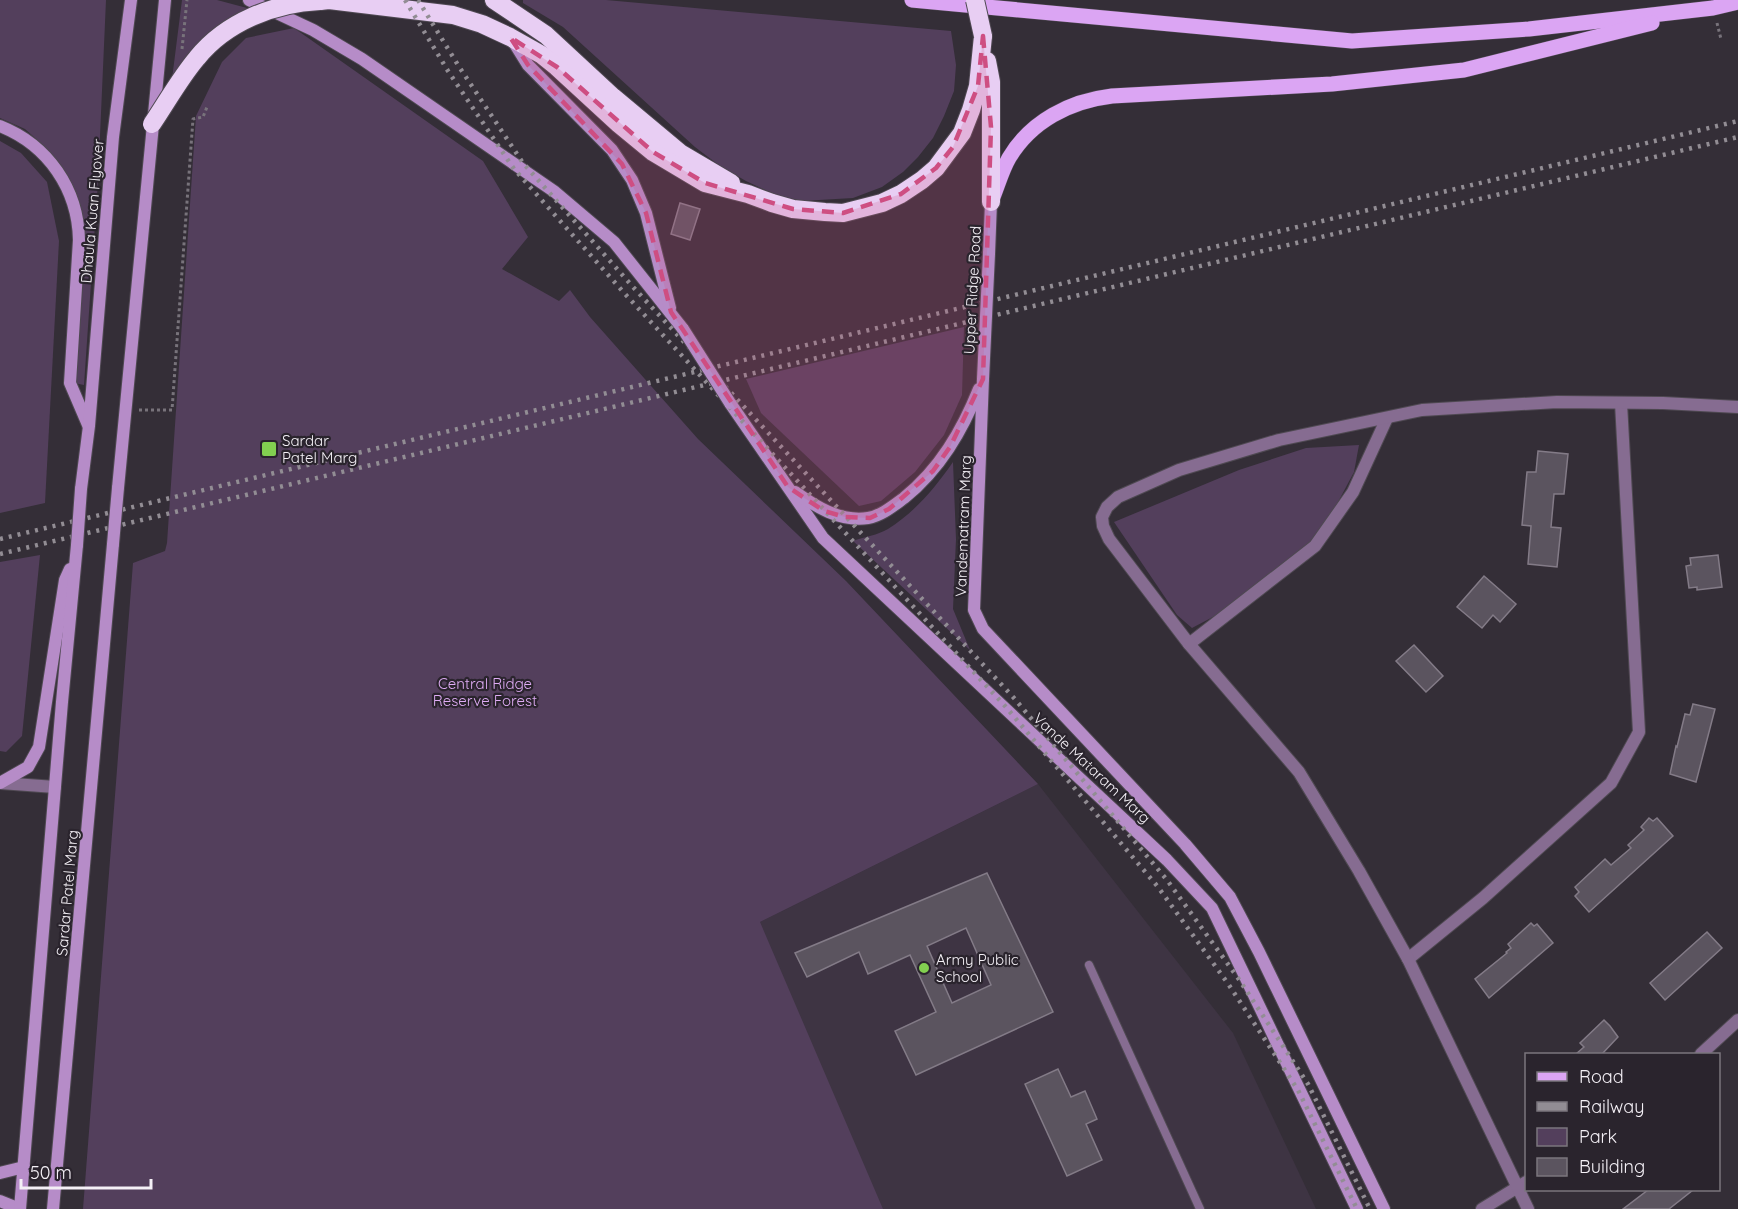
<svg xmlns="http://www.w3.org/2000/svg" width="1738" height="1209" viewBox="0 0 1738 1209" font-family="Quicksand,sans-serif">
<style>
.built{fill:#3e3443}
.green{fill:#533f5c}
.building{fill:#5b545f;stroke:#837b87;stroke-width:1.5;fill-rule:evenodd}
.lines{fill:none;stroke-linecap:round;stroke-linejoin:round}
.lane-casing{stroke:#4f4952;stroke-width:10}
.street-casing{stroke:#4f4952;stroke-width:14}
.secondary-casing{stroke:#4f4952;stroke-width:14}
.primary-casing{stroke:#4f4952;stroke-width:16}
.highway-casing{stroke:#4f4952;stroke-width:20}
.path{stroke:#78737b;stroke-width:3;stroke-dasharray:3 3;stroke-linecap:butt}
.lane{stroke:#866c91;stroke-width:8}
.street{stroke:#866c91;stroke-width:12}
.secondary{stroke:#b68cc8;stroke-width:12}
.primary{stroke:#dba5f3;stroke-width:15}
.highway{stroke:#e8cef3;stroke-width:18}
.rail{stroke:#928d94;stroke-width:4.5;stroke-dasharray:3 6;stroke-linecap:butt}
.secondary-bridge-casing{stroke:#4f4952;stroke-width:14;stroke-linecap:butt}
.highway-bridge-casing{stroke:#4f4952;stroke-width:20;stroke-linecap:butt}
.secondary-bridge{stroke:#b68cc8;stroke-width:12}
.highway-bridge{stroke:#e8cef3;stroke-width:18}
.marked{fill:#ce4e82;fill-opacity:0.2;stroke:#ce4e82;stroke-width:4.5;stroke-dasharray:12 8;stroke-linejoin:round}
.poi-dot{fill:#82d050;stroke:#2a242d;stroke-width:2}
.labels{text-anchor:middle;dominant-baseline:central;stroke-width:4.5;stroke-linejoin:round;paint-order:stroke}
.street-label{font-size:15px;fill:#f4f0f6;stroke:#2a242d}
.poi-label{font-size:15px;fill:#f4f0f6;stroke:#2a242d;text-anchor:start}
.park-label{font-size:15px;fill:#dfacf5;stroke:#2a242d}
</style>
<rect width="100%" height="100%" fill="#342e37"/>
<polygon class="built" points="1038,784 1233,1033 1316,1209 675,1209 575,1014"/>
<g class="green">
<polygon points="0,0 106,0 98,181 84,385 74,383 78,203 68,176 44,146 25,129 0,118"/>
<polygon points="182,0 217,0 247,8 205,36 172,79"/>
<polygon points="523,0 606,0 951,31 956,65 954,91 944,116 933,138 918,157 903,172 882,187 853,198 802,201 776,195 746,181 720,166 695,147 563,27 523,3"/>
<polygon points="294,28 483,161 528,237 502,269 559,301 570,290 590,317 698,439 846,581 1038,784 760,922 883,1209 83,1209 133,563 165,551 167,543 196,116 222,62 246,38"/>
<polygon points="0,141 21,153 47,182 59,241 45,503 0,513"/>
<polygon points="964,327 962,395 944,435 915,472 881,501 859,506 761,413 746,379"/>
<polygon points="1359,445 1354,472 1337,504 1314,540 1226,610 1192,628 1177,615 1114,522 1239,470 1306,448"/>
<path d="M953,462L956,539L953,609L970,650L853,541C864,537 878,535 888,529C915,512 935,488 953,462Z"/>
<polygon points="40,555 22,736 6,752 0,751 0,562"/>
</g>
<g class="building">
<polygon points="680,203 700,209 690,240 671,234"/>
<polygon points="1538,451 1568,454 1564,494 1554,494 1551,527 1561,528 1557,567 1528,564 1531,526 1522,525 1527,472 1536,472"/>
<polygon points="1718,555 1722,587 1697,590 1697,587 1689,588 1686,566 1691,565 1690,558"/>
<polygon points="1484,576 1516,604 1500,622 1493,615 1482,628 1457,607"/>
<polygon points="1414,645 1443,676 1426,692 1396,661"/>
<polygon points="1693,704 1715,709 1696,782 1670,774 1676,746 1677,747 1685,714 1690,715"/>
<polygon points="1649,818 1653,821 1657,818 1673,836 1589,912 1575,896 1579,892 1575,887 1605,859 1611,865 1631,848 1628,845 1644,830 1641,827"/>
<path d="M987,873L1053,1012L916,1075L895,1031L936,1012L910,955L868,974L859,952L807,977L795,953ZM966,928L991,985L952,1003L927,946Z"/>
<polygon points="1531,923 1534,926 1537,924 1553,943 1489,998 1475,979 1507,953 1506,952 1511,948 1508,944"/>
<polygon points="1707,932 1722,948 1665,1000 1650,983"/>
<polygon points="1604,1020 1610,1026 1618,1037 1602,1054 1576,1054 1584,1047 1580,1043"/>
<polygon points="1058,1069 1071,1097 1085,1091 1097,1119 1086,1124 1102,1160 1067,1176 1025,1084"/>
<polygon points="1648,1190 1693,1190 1669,1209 1623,1209"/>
</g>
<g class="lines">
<g class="lane-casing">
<polyline id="lane" points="1089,965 1200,1209"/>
</g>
<g class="street-casing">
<g id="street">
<polyline points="1189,644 1315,546 1353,492 1387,418"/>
<polyline points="0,783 55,787"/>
<polyline points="1408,959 1483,898 1611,783 1639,732 1621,403"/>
<polyline points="1701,1054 1738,1020"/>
<polyline points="1482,1209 1526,1182"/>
<polyline points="1528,1209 1408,959 1359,871 1299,772 1189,644 1109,539 1103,526 1102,517 1107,507 1118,497 1179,470 1279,440 1422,410 1557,402 1663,403 1738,407"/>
</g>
</g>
<g class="secondary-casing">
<g id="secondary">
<polyline points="249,0 313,30 362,59 555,192 614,242 683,329"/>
<polyline points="513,41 528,65 612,150 632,180 646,213 670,308"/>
<path d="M0,126C48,145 78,189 79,240L70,383L88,425"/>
<polyline points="989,254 991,202"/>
<polyline points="983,379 974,610 983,629 1185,844 1230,897 1259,952 1384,1209"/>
<polyline points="730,403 823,538 1167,860 1212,908 1357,1209"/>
<polyline points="118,488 165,0"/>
<polyline points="81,489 89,426 113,137 131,0"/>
<path d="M795,492C816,507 840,522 868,518C881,516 893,506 904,498C940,469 962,431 979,389"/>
<polyline points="0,783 28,767 39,747 65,580 70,569"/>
<polyline points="0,1173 24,1167"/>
<polyline points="0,1201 20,1209"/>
<polyline points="20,1209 62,702 77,545"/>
<polyline points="53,1209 113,544"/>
</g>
</g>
<g class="primary-casing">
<g id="primary">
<polyline points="912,0 1352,41 1529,29 1713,8 1738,2"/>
<path d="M993,197C998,185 1002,170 1009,158C1031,121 1070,101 1112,96L1332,84L1464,70L1652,23"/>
</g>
</g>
<g class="highway-casing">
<g id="highway">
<polyline points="494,0 546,35 613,97 680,153 731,183"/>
<polyline points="320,1 329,0 453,15 482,24 510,37 542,55 557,67 619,124 653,152 705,183 748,194 772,203 793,209 825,212 843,213 882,203 901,194 922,180 936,168 962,133 971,110 978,86 983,36"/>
<polyline points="987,61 991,82 991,202"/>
</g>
</g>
<g class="path">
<polyline points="1717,23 1721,39"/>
<polyline points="182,49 187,0"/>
<polyline points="139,410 172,410 193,119 203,117 207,107"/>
</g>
<use href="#lane" class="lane"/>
<use href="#street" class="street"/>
<use href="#secondary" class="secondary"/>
<use href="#primary" class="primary"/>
<use href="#highway" class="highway"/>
<g class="rail">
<polyline points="405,0 448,71 514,169 626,295 1005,706 1158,887 1229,985 1298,1090 1357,1209"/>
<polyline points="418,0 458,65 523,163 634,288 1014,698 1167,880 1238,978 1308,1084 1370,1209"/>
<polyline points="0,539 1738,121"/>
<polyline points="0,554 1738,137"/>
</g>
<g class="secondary-bridge-casing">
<g id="secondary-bridge">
<polyline points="683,329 730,403"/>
<polyline points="983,379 989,254"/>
<polyline points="113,544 118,488"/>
<polyline points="77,545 81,489"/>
</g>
</g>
<g class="highway-bridge-casing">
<g id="highway-bridge">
<polyline points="975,0 983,36"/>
<path d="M152,124C167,102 180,78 197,58C226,22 274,3 320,1"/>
</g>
</g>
<use href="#secondary-bridge" class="secondary-bridge"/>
<use href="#highway-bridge" class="highway-bridge"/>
</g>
<path class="marked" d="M983,36L991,127L983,379L950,447L933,471L889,509L870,518L845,517L824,511L788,487L671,312L646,213L622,164L528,65L510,37L557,67L653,152L705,183L793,209L843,213L901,194L936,168L953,147L978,86Z"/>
<g class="poi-dot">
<rect x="261" y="441" width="16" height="16" rx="3"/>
<circle cx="924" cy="968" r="6"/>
</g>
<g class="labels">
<g class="street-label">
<text transform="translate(92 211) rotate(-85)">Dhaula Kuan Flyover</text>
<text transform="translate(972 290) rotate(-87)">Upper Ridge Road</text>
<text transform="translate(963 526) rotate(-88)">Vandematram Marg</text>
<text transform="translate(1092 768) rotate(43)">Vande Mataram Marg</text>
<text transform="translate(67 893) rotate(-85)">Sardar Patel Marg</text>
</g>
<g class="poi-label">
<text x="282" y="440">Sardar<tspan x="282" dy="17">Patel Marg</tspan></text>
<text x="936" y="959">Army Public<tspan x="936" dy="17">School</tspan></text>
</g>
<g class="park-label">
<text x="485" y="683">Central Ridge<tspan x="485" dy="17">Reserve Forest</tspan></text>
</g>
</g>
<rect x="1525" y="1053" width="195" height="138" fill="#2a242d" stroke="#7b767d" stroke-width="1.5"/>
<rect x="1537" y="1072" width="30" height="9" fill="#dba5f3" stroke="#7b767d" stroke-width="1.5"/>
<text x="1579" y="1083" font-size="18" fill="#f4f0f6">Road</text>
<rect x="1537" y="1102" width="30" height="9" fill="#928d94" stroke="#7b767d" stroke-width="1.5"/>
<text x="1579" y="1113" font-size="18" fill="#f4f0f6">Railway</text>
<rect x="1537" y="1128" width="30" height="18" fill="#533f5c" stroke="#7b767d" stroke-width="1.5"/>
<text x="1579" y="1143" font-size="18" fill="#f4f0f6">Park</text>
<rect x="1537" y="1158" width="30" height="18" fill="#5b545f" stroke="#7b767d" stroke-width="1.5"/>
<text x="1579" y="1173" font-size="18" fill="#f4f0f6">Building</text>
<path d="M21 1179v9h130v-9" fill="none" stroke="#f4f0f6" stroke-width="3"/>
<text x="30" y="1179" font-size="18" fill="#f4f0f6" stroke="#2a242d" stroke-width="4.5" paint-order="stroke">50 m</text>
</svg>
